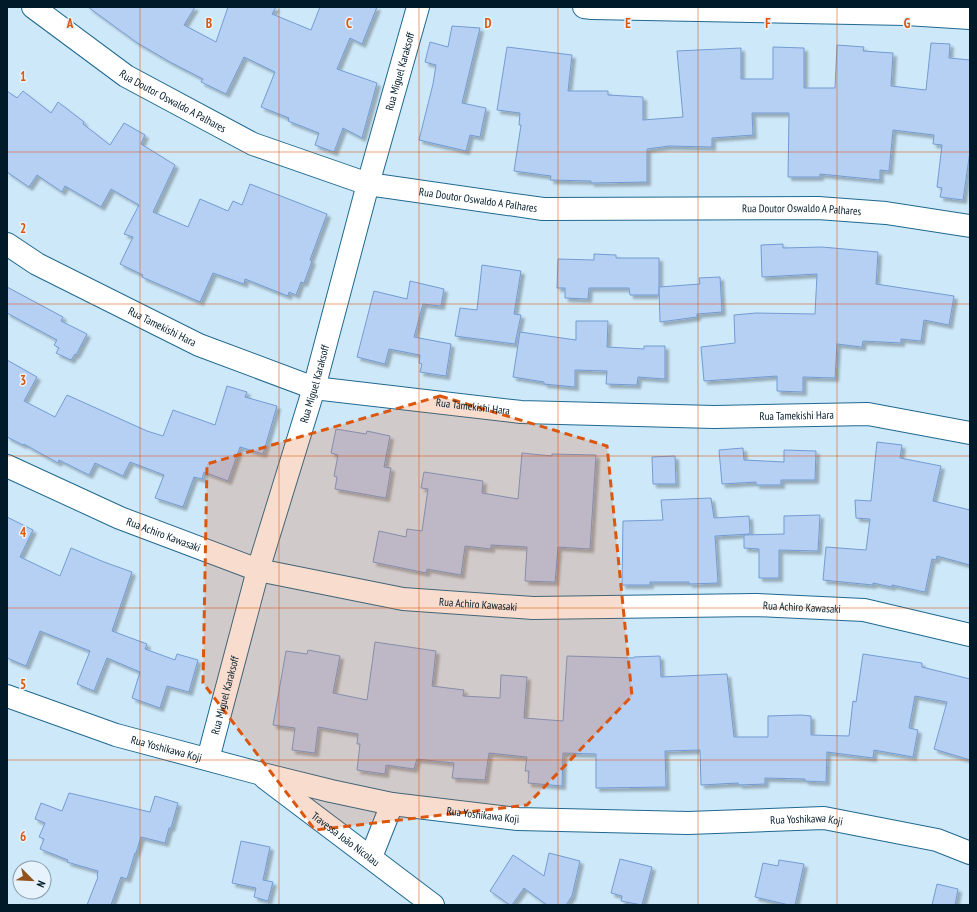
<svg xmlns="http://www.w3.org/2000/svg" width="977" height="912" viewBox="0 0 977 912" font-family="'PT Sans Narrow',sans-serif">
<style>
.building{fill:#b6d0f4;stroke:#739bd2;filter:url(#shadow)}
.lines{fill:none;stroke-linecap:round;stroke-linejoin:round}
.minor-casing{stroke:#206990;stroke-width:24}
.minor{stroke:#fff;stroke-width:22}
.marked{fill:#dc560d;fill-opacity:0.2;stroke:#dc560d;stroke-width:3;stroke-dasharray:8 5;stroke-linejoin:round}
.grid{fill:none;stroke:#dc560d;stroke-width:1;stroke-opacity:0.55}
.labels{text-anchor:middle;dominant-baseline:central;stroke-width:3;stroke-linejoin:round;paint-order:stroke}
.street-label{font-size:11px;fill:#001a29;stroke:#e6f3fc}
.grid-label{font-size:13px;text-anchor:middle;font-weight:bold;fill:#dc560d;stroke:#e6f3fc;stroke-width:3;stroke-linejoin:round;paint-order:stroke}
</style>
<defs>
<filter id="shadow"><feDropShadow dx="3.5" dy="3.5" stdDeviation="1" flood-color="#0004"/></filter>
</defs>
<rect width="100%" height="100%" fill="#cde8f9"/>
<g class="building">
<polygon points="88,7 195,7 184,25 216,42 228,7 276,7 272,14 311,30 320,7 377,7 362,44 350,38 337,69 377,83 362,138 343,128 334,152 315,145 319,133 288,121 289,118 261,107 275,72 244,57 226,94 201,82 203,79 170,62 136,42"/>
<polygon points="452,26 480,28 462,103 486,108 480,137 470,135 466,151 419,140 433,84 436,65 425,62 430,42 448,47"/>
<polygon points="931,43 950,44 949,58 970,60 970,151 963,200 940,197 942,188 937,187 942,145 933,144 934,135 893,130 889,171 880,170 880,180 820,174 820,177 788,177 789,113 752,113 753,135 712,138 712,147 669,146 647,149 647,182 591,183 591,181 550,180 551,176 514,171 521,125 519,125 520,113 497,110 507,47 572,55 568,91 608,91 608,95 643,97 643,120 683,117 677,51 741,48 741,79 773,79 773,47 804,48 804,88 835,88 837,45 864,47 863,51 893,53 891,86 926,90"/>
<polygon points="7,91 17,98 23,91 51,113 58,102 84,122 83,124 110,145 124,123 145,135 141,144 175,165 153,212 188,227 200,199 228,211 233,201 242,205 250,184 327,214 310,260 312,261 304,283 301,282 296,295 289,292 288,296 245,279 244,284 213,273 200,302 142,277 143,275 120,264 133,237 124,234 139,205 111,189 101,207 65,186 62,192 37,175 29,187 7,172"/>
<polygon points="783,244 783,248 822,247 878,252 876,284 954,296 949,325 924,320 921,341 901,339 901,343 863,341 862,347 837,344 835,378 803,377 803,392 777,391 777,376 704,381 701,347 735,343 734,315 756,313 815,314 817,274 762,277 761,245"/>
<polygon points="594,254 616,255 616,258 659,258 659,295 630,295 629,288 589,288 588,299 565,298 565,288 557,288 558,259 594,260"/>
<polygon points="482,265 521,271 514,314 521,315 515,344 455,336 460,308 477,310"/>
<polygon points="720,277 722,312 697,314 697,317 660,322 659,287 700,284 699,278"/>
<polygon points="410,281 444,289 441,306 423,304 414,337 451,344 446,376 420,372 422,364 419,363 420,355 389,349 385,364 357,357 374,291 407,299"/>
<polygon points="7,287 63,317 61,321 87,334 76,355 75,354 71,360 56,353 59,348 54,345 57,340 7,313"/>
<polygon points="576,321 608,321 607,347 644,349 644,346 665,346 665,379 638,377 637,385 606,384 607,371 575,370 575,387 544,384 544,382 513,377 520,332 576,340"/>
<polygon points="7,360 37,377 24,401 55,417 67,395 147,431 163,436 173,410 215,425 227,386 247,392 245,397 277,406 263,454 240,447 228,481 204,472 202,479 194,477 183,507 155,498 164,475 130,462 123,476 95,463 89,475 59,460 58,463 24,444 23,445 7,437"/>
<polygon points="336,429 366,434 367,431 390,436 384,467 391,468 386,498 335,489 337,477 334,476 338,455 331,453"/>
<polygon points="877,442 902,445 900,458 941,466 933,501 970,510 970,565 937,556 936,560 932,559 925,592 892,585 892,587 873,583 873,585 823,580 826,547 866,550 870,519 856,518 855,500 871,501"/>
<polygon points="743,448 744,460 784,462 784,450 816,451 815,480 781,480 781,485 756,485 756,482 722,484 719,450"/>
<polygon points="522,453 552,456 552,454 596,455 590,549 558,547 555,582 525,581 527,547 491,545 491,549 465,546 461,575 427,569 426,573 373,562 379,531 406,537 407,529 422,531 428,489 421,488 424,472 483,481 482,493 518,499"/>
<polygon points="675,456 676,484 653,484 652,457"/>
<polygon points="711,498 714,518 749,516 750,534 715,536 718,583 689,584 689,582 650,582 650,585 622,585 623,521 663,520 661,500"/>
<polygon points="820,515 818,551 779,550 779,578 759,578 759,549 744,548 744,535 784,534 784,516"/>
<polygon points="7,517 33,530 20,557 60,576 71,548 104,562 132,572 112,631 147,644 145,649 175,660 177,654 198,660 189,692 167,686 160,708 132,698 140,672 107,658 94,691 77,684 90,651 40,631 26,666 7,658"/>
<polygon points="375,642 436,651 432,686 464,690 463,696 500,698 501,675 527,677 524,718 563,721 567,656 634,658 634,657 660,656 661,677 727,674 734,737 768,737 768,716 801,715 811,716 811,735 849,736 853,701 856,702 863,654 922,663 922,667 970,679 970,760 934,749 947,702 915,696 909,728 918,730 913,757 874,750 873,758 827,752 826,782 805,781 805,779 765,778 765,784 739,785 738,783 701,785 700,750 665,751 666,787 596,788 596,754 563,753 562,786 528,783 529,771 525,771 527,757 489,753 485,780 452,778 454,763 417,759 414,769 386,765 385,774 357,770 360,744 357,744 358,734 318,727 315,753 292,750 295,728 273,725 286,651 307,654 308,650 340,656 333,693 367,700"/>
<polygon points="69,793 150,812 155,796 178,803 171,828 169,828 165,843 141,837 136,853 135,853 127,879 121,877 111,905 87,905 98,877 97,876 98,871 67,862 68,860 40,849 44,839 39,837 45,823 35,819 41,803 62,811"/>
<polygon points="241,841 270,847 263,880 273,882 268,901 254,897 256,888 232,883"/>
<polygon points="549,853 580,861 572,896 566,905 547,905 524,888 512,905 510,905 490,891 513,855 544,876"/>
<polygon points="620,859 652,867 642,905 621,901 622,896 611,893"/>
<polygon points="779,860 804,864 795,905 789,905 755,897 763,863 778,866"/>
<polygon points="937,884 958,889 955,905 932,905"/>
</g>
<g class="lines">
<g class="minor-casing">
<g id="minor">
<path id="s1" d="M33,7L126,76L253,144L368,184L543,209L818,208L886,213L970,226"/>
<polyline points="584,7 592,8 906,14 970,18"/>
<path id="s2" d="M7,244L37,264L199,345L314,388L521,412L714,417L868,414L970,433"/>
<path id="s3" d="M7,466L120,518L258,570L403,599L533,608L756,605L864,610L970,635"/>
<path id="s4" d="M7,696L116,735L258,773L331,791L392,804L518,819L688,823L824,818L937,840L970,853"/>
<path id="s5" d="M208,759L258,570L314,388L368,184L418,7"/>
<path id="s6" d="M265,778L433,905"/>
<polyline points="371,857 392,804"/>
</g>
</g>
<use href="#minor" class="minor"/>
</g>
<path class="marked" d="M440,396L607,446L632,696L527,805L315,830L203,683L207,464Z"/>
<path class="grid" d="M140,7V905M279,7V905M419,7V905M558,7V905M698,7V905M837,7V905M7,152H970M7,304H970M7,456H970M7,608H970M7,760H970"/>
<g class="labels">
<g class="street-label">
<text stroke="none"><textPath href="#s5" startOffset="714">Rua Miguel Karaksoff</textPath></text>
<text stroke="none"><textPath href="#s1" startOffset="169">Rua Doutor Oswaldo A Palhares</textPath></text>
<text stroke="none"><textPath href="#s1" startOffset="493">Rua Doutor Oswaldo A Palhares</textPath></text>
<text stroke="none"><textPath href="#s1" startOffset="817">Rua Doutor Oswaldo A Palhares</textPath></text>
<text stroke="none"><textPath href="#s2" startOffset="176">Rua Tamekishi Hara</textPath></text>
<text stroke="none"><textPath href="#s5" startOffset="390">Rua Miguel Karaksoff</textPath></text>
<text stroke="none"><textPath href="#s2" startOffset="500">Rua Tamekishi Hara</textPath></text>
<text stroke="none"><textPath href="#s2" startOffset="824">Rua Tamekishi Hara</textPath></text>
<text stroke="none"><textPath href="#s3" startOffset="171">Rua Achiro Kawasaki</textPath></text>
<text stroke="none"><textPath href="#s3" startOffset="495">Rua Achiro Kawasaki</textPath></text>
<text stroke="none"><textPath href="#s3" startOffset="819">Rua Achiro Kawasaki</textPath></text>
<text stroke="none"><textPath href="#s5" startOffset="66">Rua Miguel Karaksoff</textPath></text>
<text stroke="none"><textPath href="#s4" startOffset="168">Rua Yoshikawa Koji</textPath></text>
<text stroke="none"><textPath href="#s4" startOffset="492">Rua Yoshikawa Koji</textPath></text>
<text stroke="none"><textPath href="#s4" startOffset="816">Rua Yoshikawa Koji</textPath></text>
<text stroke="none"><textPath href="#s6" startOffset="101">Travessa João Nicolau</textPath></text>
</g>
</g>
<g class="grid-label">
<text x="70" y="28">A</text>
<text x="209" y="28">B</text>
<text x="349" y="28">C</text>
<text x="488" y="28">D</text>
<text x="628" y="28">E</text>
<text x="768" y="28">F</text>
<text x="907" y="28">G</text>
<text x="23" y="81">1</text>
<text x="23" y="233">2</text>
<text x="23" y="385">3</text>
<text x="23" y="537">4</text>
<text x="23" y="689">5</text>
<text x="23" y="841">6</text>
</g>
<rect width="977" height="912" fill="none" stroke="#001a29" stroke-width="16"/>
<g transform="translate(32 880) rotate(114)"><circle r="19" fill="#e6f3fc" stroke="#8a9ca8"/>
<path d="M0-3L7 15L0 10L-7 15Z" fill="#92521c"/>
<text y="-6" font-size="11" font-weight="bold" text-anchor="middle" fill="#001a29">N</text>
</g>
</svg>
